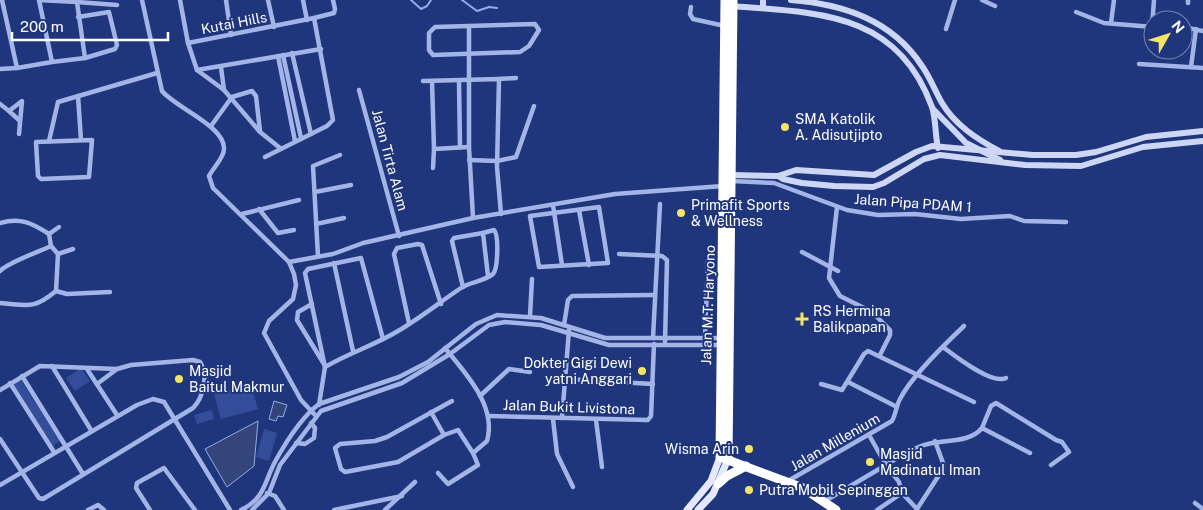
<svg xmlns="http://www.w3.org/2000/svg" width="1203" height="510" viewBox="0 0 1203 510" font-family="'Public Sans',sans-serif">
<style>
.green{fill:#334d9a}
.water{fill:#344579;stroke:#96ace8}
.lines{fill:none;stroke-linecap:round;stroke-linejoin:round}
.stream{stroke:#96ace8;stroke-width:2}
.street{stroke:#a3b4e6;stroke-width:4.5}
.secondary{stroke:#cdd7f5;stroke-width:6}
.primary{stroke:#e4e9fd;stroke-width:7}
.highway{stroke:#fff;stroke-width:9}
.poi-dot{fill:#f4e664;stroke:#20367c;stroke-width:2}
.labels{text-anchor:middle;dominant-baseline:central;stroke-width:4;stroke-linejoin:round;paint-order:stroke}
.street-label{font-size:14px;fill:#fff;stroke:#20367c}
.poi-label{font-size:14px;fill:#fff;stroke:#20367c;text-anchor:start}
</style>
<rect width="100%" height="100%" fill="#20367c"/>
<g class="green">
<polygon points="81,368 90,381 75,391 66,378"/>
<polygon points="20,379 60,441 53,446 13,384"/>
<polygon points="251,384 258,409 221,419 214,394"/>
<polygon points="212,410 214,419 197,424 194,415"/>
<polygon points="264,429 277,433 269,461 256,457"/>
</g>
<g class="water">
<polygon points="274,401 287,405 283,417 278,416 276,421 269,419"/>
<polygon points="258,421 254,466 227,487 205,449"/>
</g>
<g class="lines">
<g class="stream">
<polyline points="411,0 421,9 427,6 431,0"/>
<polyline points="462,0 477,11 489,7 497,8"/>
</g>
<g class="street">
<path d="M142,0L162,91C176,108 225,126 224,149C224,158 213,168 209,176L213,188L289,262L294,274L296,285L293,299L269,321L264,333L301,400L316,416"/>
<polyline points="180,0 188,43 197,70 224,90 260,132 280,148"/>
<polyline points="226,0 231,35"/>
<polyline points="268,0 274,27"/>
<polyline points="303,0 307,20"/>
<polyline points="982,0 995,6"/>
<polyline points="77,2 117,5"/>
<polyline points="1188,3 1188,0"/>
<polyline points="691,7 690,14 693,19 725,26"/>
<polyline points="1076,12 1104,23 1153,27"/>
<polyline points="78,17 109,12 117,45 115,49 85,58"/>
<polyline points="1111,23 1114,0"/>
<polygon points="535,24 539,30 529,46 520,52 433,55 429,50 429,33 435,27"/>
<polyline points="469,27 469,147 473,218"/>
<polyline points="1152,27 1154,0"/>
<polyline points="1183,27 1203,31"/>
<polyline points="946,29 955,0"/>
<polyline points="188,43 314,18"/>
<polyline points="292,53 311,134"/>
<polyline points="283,55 301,138"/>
<polyline points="278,56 295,141"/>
<polyline points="1139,64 1203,68"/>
<polyline points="221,67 224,90"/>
<polyline points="1191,67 1196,29"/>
<polyline points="17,68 52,62 39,0 77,2 85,58 52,62"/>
<polyline points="0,69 17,68 2,0"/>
<polyline points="197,70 321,49"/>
<polyline points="499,79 516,78"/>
<polyline points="423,81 499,79 497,167 501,214"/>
<polyline points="432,81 434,149 469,147"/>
<polyline points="459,81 460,147"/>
<polyline points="359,90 399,236"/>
<polyline points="78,96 81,140"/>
<polyline points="0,104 9,111"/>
<polyline points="211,126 232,97 252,91 256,96 260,131"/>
<polyline points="19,134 22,101 9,111 20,121"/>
<polygon points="92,140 89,177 41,179 38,176 36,142"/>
<polyline points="49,141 58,102 157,73"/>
<polyline points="265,157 327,126 333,120 314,18 334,13 335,9 333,0"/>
<polyline points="469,160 497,161 516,157 534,106"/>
<polyline points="433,168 434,149"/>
<polyline points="732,181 774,183 847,210 878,215 915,214 961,219 1010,216 1024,221 1066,222"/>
<polyline points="315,192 351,185"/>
<polyline points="553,205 562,265"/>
<polygon points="599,207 608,263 539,267 530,216"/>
<polyline points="837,207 829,278 840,296 872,312 890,330 890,335 880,355"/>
<polyline points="259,209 278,233 294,230"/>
<polyline points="579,210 589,265"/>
<polyline points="242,214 299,200"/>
<path d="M0,223C20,217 32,223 49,234L51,246L58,254L56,291C33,310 28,305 0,303"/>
<polyline points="316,224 344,218"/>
<polyline points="49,234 59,227"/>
<polyline points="802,252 838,271"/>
<polyline points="58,254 73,249"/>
<polyline points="619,254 662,256 667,260 665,342"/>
<polyline points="318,256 313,166 340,155"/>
<polyline points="289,262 333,254 363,243 473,218 615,194 723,186"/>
<polyline points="334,263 353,351"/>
<path d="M0,271C7,263 38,252 51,246"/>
<polyline points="463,287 452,241 454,238 483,233"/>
<polyline points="56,291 67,294 110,292"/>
<polyline points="312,304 298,312 297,320 324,364"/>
<polyline points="530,316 532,279"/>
<polyline points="409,323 394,254 397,248 418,244 422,245 441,304"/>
<polyline points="564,325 568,300 572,296 654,295"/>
<polyline points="653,338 660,204"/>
<polyline points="705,338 708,260"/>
<path d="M943,347C955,356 992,385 1006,378"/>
<path d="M445,348C466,374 497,406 487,441L473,453"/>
<polyline points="52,366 91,430"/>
<polyline points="325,367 305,273 308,269 361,258 383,339"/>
<polyline points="87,369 117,415"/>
<polyline points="22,376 83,474"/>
<polyline points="564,379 653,384"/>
<polyline points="848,382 897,407"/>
<polyline points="10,383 54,452"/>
<polyline points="821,384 842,390 864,354 868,351 974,402"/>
<polyline points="0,390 40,366 117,369"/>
<polyline points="480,396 509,369 530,372"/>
<path d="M319,405L325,367C349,353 375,345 398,331C420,318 440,302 461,288C470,282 485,281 493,274C498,269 499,235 494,230L483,233L488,276"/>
<polyline points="431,412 444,435"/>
<polyline points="489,416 648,420 651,416 654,344"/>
<polyline points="562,418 569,330"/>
<polyline points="553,419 557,454 573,487"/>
<polyline points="596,420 602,467"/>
<polyline points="982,428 991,406 996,403 1056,440 1062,442 1069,452 1051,465"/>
<path d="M0,439L39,498L43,499L193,408C203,398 209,375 200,362L193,360L131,365L117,369L97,384"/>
<polyline points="296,443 305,444 314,438 315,428 311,423"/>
<polyline points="438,473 448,484 478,465 473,453 458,430 444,435 398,462 345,472 341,469 335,448 340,444 375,441 387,437 452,401"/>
<path d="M788,481L892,421C896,414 896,406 900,399C911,377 945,344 964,326"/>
<polyline points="0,485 137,405 153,399 164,402 230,510"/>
<polyline points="267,493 275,496 284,510"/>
<path d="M902,493L899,482L886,465C897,458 908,451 921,446C941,438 968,445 982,428L1030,453"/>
<polyline points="825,501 886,465 869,435"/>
<polyline points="1195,503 1203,509"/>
<polyline points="88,510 98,505 104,510"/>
<polyline points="150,510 136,488 137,483 164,468 195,510"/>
<path d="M241,510C266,498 264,481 276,460C286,442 302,417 319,404L399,377L428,362L476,324L497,315L541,318L605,338H720"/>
<polyline points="252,510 269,493 280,465 321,411 402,383 450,354 489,325 505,322 541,325 609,345 720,345"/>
<polyline points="334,510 402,496"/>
<polyline points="385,510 415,482"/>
<polyline points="877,510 902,493 917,509 943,469 943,463 935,441"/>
</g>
<g class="secondary">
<path d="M791,0C843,4 892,20 922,66C930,77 935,91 942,103C955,125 977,139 999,151"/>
<path d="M731,6C817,13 897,11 932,107C936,119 935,135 938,148"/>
<polyline points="763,8 763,0"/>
<polyline points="933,109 966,143 1000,160"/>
<polyline points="732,175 778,176 796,170 874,175 916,152 932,146 1033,155 1076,155 1096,152 1146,137 1203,131"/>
<polyline points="778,176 783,179 802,183 834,186 873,187 884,183 924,159 940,155 1025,165 1081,166 1143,147 1203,141"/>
</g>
<g class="primary">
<polyline points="687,510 711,481 720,457"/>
<polyline points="698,510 713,494 728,459"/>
</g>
<g class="highway">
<polyline points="725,0 720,457 803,488 836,510"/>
<polyline points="728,459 733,0"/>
<polyline points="718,484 727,476 746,466"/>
</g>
</g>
<g class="poi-dot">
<circle cx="785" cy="127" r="5"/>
<circle cx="681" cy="213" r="5"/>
<path d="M799.5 311.5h5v5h5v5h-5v5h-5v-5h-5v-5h5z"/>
<circle cx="642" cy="371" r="5"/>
<circle cx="179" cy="379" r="5"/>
<circle cx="749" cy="449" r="5"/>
<circle cx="870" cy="462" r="5"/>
<circle cx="749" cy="490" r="5"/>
</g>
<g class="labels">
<g class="street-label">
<text transform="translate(234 23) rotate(-11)">Kutai Hills</text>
<text transform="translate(390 160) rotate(75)">Jalan Tirta Alam</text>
<text transform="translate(913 203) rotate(4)">Jalan Pipa PDAM 1</text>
<text transform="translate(708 305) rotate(-88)">Jalan M.T. Haryono</text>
<text transform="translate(569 407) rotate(2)">Jalan Bukit Livistona</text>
<text transform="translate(835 442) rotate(-30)">Jalan Millenium</text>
</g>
<g class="poi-label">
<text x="795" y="119">SMA Katolik<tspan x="795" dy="16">A. Adisutjipto</tspan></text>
<text x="691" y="205">Primafit Sports<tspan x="691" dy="16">&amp; Wellness</tspan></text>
<text x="813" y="311">RS Hermina<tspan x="813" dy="16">Balikpapan</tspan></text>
<text x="632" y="363" text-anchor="end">Dokter Gigi Dewi<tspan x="632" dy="16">yatni Anggari</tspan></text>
<text x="189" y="371">Masjid<tspan x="189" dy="16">Baitul Makmur</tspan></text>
<text x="739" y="449" text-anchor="end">Wisma Arin</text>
<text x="880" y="454">Masjid<tspan x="880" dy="16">Madinatul Iman</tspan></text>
<text x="759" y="490">Putra Mobil Sepinggan</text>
</g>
</g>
<g transform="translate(1168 35) rotate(51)"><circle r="24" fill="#20367c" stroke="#7986b0"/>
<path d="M0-4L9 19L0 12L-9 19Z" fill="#f4e664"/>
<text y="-8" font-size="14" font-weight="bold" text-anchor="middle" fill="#ffffff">N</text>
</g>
<path d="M12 32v8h156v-8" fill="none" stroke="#ffffff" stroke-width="2.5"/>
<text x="20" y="32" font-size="15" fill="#ffffff" stroke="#20367c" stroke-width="4" paint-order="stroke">200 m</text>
</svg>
